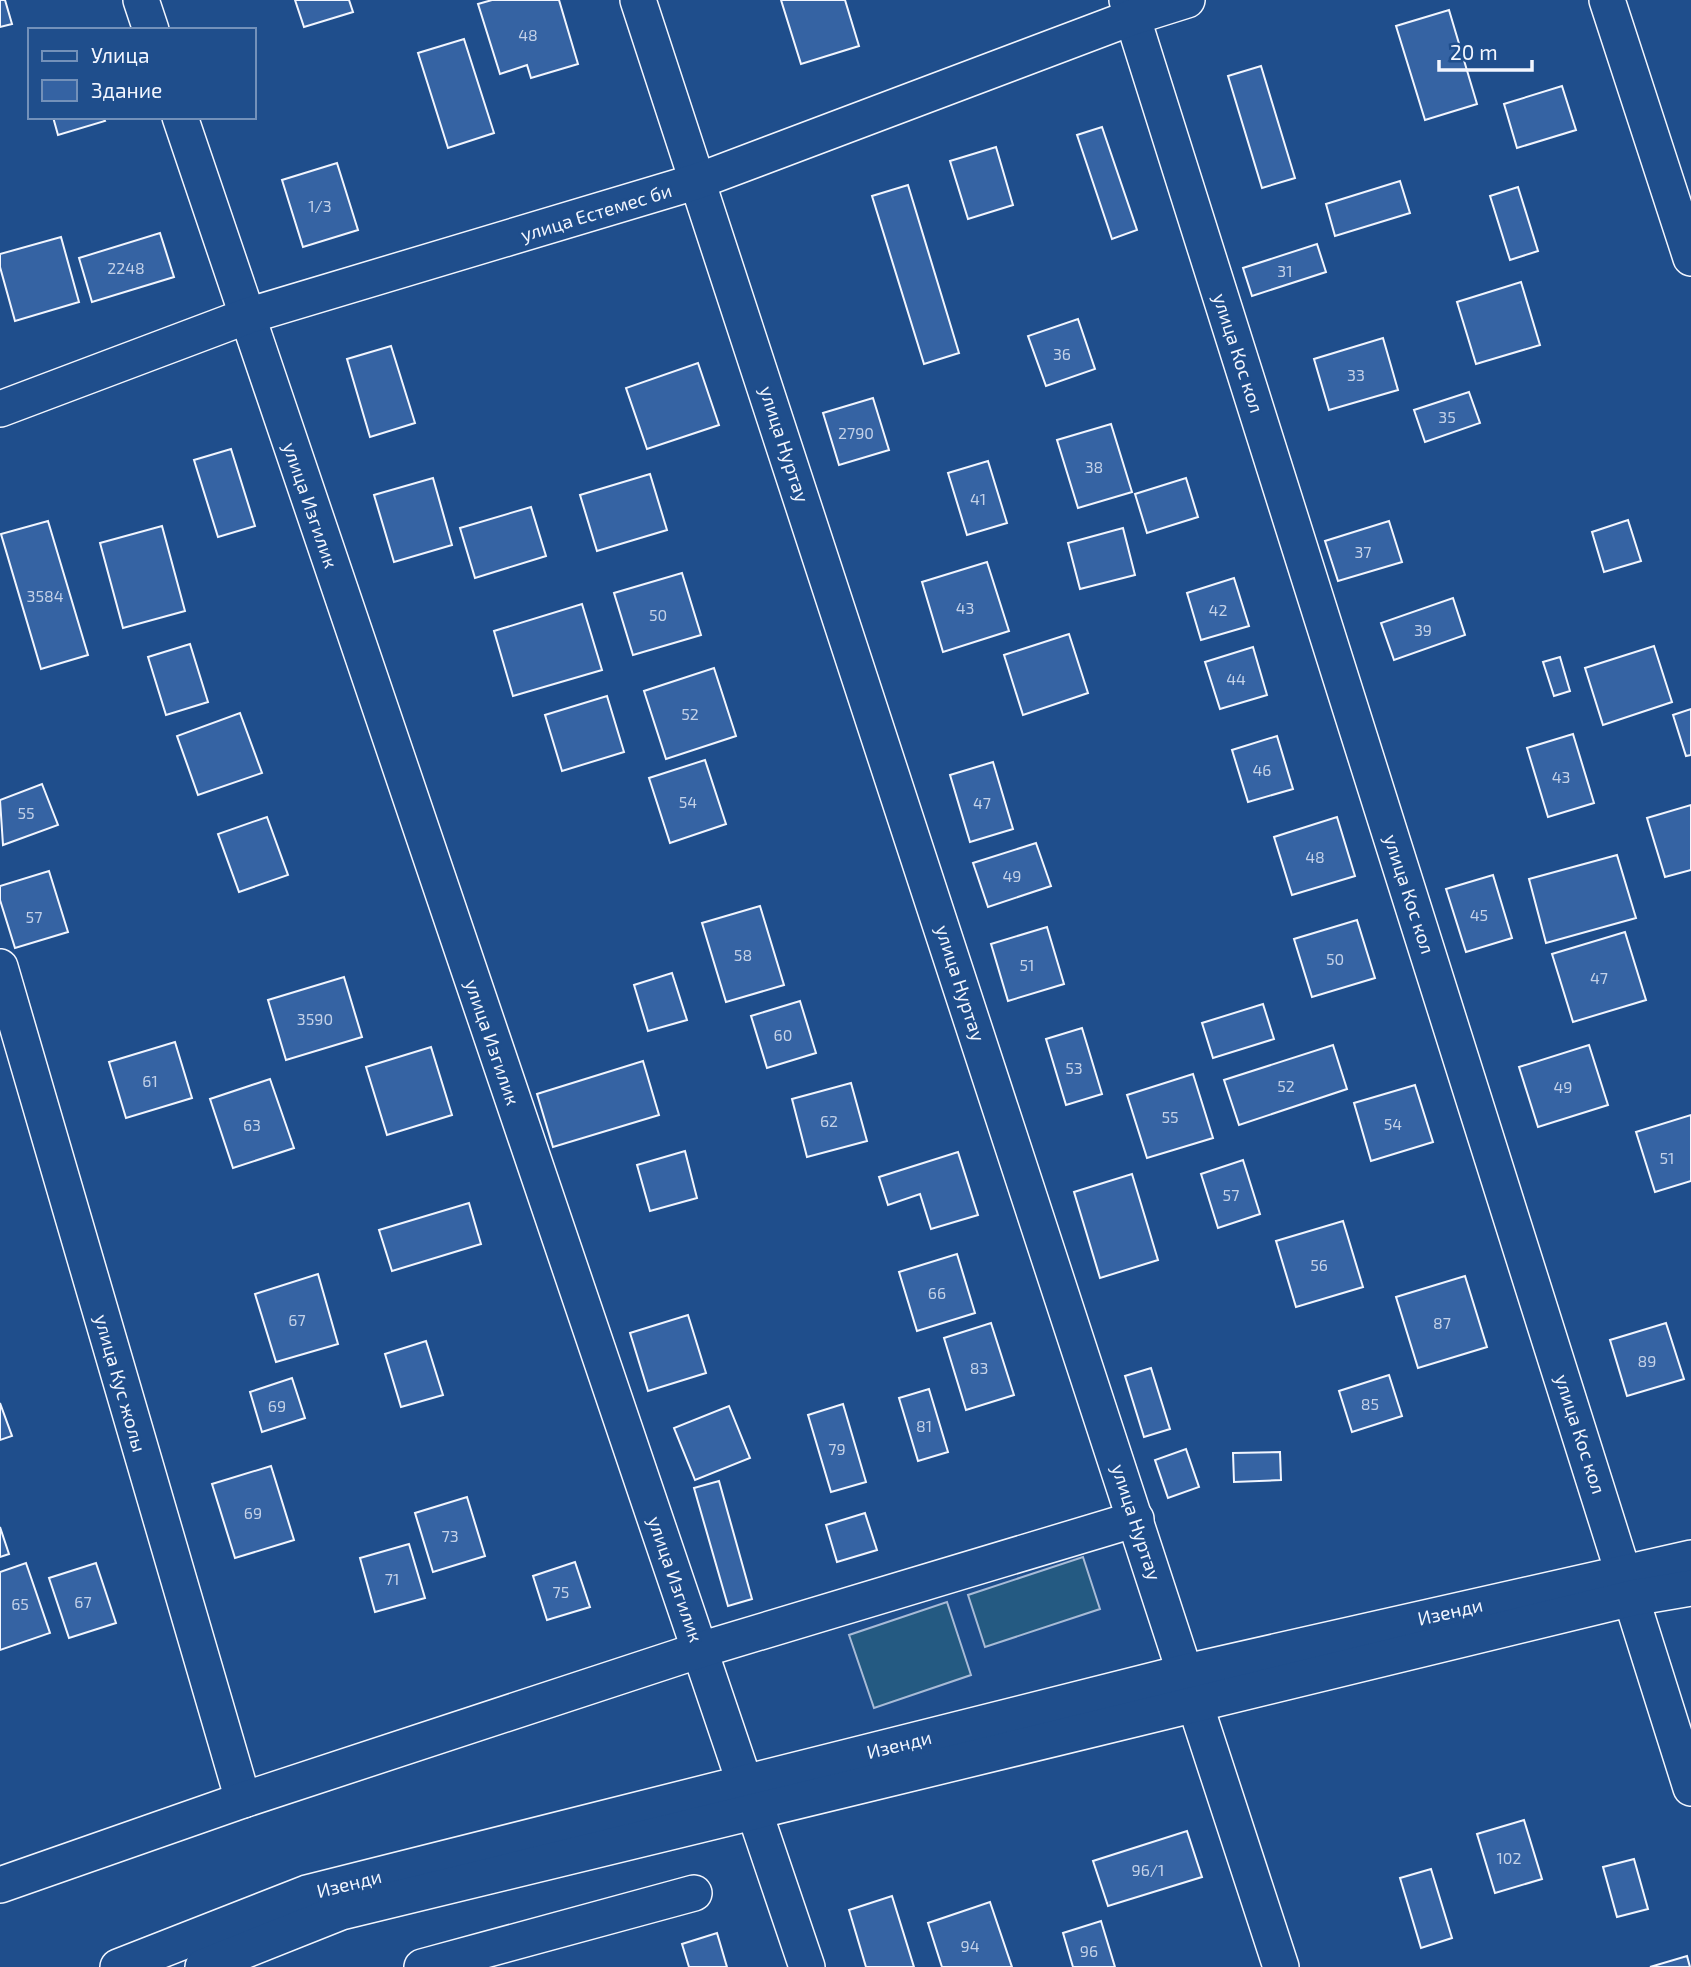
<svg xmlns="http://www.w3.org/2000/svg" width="1691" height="1967" viewBox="0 0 1691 1967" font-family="'Exo 2',sans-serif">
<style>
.pitch{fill:#245a82;stroke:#a8bbd7;stroke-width:2}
.building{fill:#3563a3;stroke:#f2f6ff;stroke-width:2}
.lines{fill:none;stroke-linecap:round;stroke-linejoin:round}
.minor-casing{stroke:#f2f6ff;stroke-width:38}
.minor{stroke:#1f4e8c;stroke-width:35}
.labels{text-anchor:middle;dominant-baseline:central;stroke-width:5;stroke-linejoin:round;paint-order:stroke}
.number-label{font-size:16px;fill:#c3d1e8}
.street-label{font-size:19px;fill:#f2f6ff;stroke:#1f4e8c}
</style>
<rect width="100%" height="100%" fill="#1f4e8c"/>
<g class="pitch">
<polygon points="1083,1557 1100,1609 985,1647 968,1595"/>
<polygon points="947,1602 971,1675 874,1708 849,1635"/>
</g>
<g class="building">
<polygon points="0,0 5,0 12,24 0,27"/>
<polygon points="295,0 349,0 353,12 304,27"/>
<polygon points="492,0 559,0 578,64 531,78 527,65 500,74 478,4"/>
<polygon points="781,0 845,0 859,46 801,64"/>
<polygon points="1449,10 1477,104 1425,120 1396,26"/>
<polygon points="464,39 494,133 448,148 418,53"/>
<polygon points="1261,66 1295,178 1262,188 1228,76"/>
<polygon points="1562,86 1576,130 1517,148 1504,104"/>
<polygon points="53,117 103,117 105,121 58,135"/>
<polygon points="1102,127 1137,230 1112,239 1077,135"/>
<polygon points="996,147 1013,205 968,219 950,161"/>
<polygon points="337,163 358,230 303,247 282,180"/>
<polygon points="1400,181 1410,213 1335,236 1326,204"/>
<polygon points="908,185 959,353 924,364 872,196"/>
<polygon points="1518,187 1538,251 1510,260 1490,196"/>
<polygon points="160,233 174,277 92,302 79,258"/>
<polygon points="61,237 79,302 15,321 0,267 0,254"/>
<polygon points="1317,244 1326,272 1252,296 1243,268"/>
<polygon points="1521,282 1540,345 1476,364 1457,302"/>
<polygon points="1078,319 1095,369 1046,386 1028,336"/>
<polygon points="1383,338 1398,390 1329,410 1314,359"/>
<polygon points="391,346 415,423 370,437 347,359"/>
<polygon points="698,363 719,425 647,449 626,388"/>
<polygon points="1469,392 1480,423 1425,442 1414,410"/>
<polygon points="873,398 889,450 839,465 823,413"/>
<polygon points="1111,424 1132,492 1078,508 1057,440"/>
<polygon points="231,449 255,526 218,537 194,460"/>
<polygon points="988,461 1007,523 967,535 948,473"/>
<polygon points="650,474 667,530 597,551 580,495"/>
<polygon points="433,478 452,545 394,562 374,495"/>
<polygon points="1186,478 1198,517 1147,533 1135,494"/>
<polygon points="531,507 546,556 475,578 460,528"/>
<polygon points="1628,520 1641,561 1604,572 1592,532"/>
<polygon points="48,521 88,655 41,669 1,534"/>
<polygon points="1389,521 1402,562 1338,581 1325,541"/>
<polygon points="162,526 185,611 123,628 100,543"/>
<polygon points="1123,528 1135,575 1080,589 1068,543"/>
<polygon points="987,562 1009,631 943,652 922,582"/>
<polygon points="682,573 701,635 633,655 614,593"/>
<polygon points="1234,578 1249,626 1201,640 1187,593"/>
<polygon points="1453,598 1465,635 1394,660 1381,623"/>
<polygon points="582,604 602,670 513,696 494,631"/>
<polygon points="1069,634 1088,693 1023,715 1004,655"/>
<polygon points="190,644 208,702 166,715 148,657"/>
<polygon points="1654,646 1672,702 1603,725 1585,668"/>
<polygon points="1253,647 1267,695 1220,709 1205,662"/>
<polygon points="1560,657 1570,691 1554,696 1543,662"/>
<polygon points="714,668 736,736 666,759 644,691"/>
<polygon points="607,696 624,752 562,771 545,715"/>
<polygon points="1691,709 1691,755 1686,756 1673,715"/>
<polygon points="240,713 262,773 198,795 177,736"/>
<polygon points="1573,734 1594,803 1548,817 1527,748"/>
<polygon points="1277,736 1293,789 1248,802 1232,750"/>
<polygon points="705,760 726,824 670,843 649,778"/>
<polygon points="993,762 1013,829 970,842 950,775"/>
<polygon points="42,784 58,825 3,845 0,800"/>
<polygon points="1691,805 1691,870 1665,877 1647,818"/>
<polygon points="267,817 288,875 239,892 218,834"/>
<polygon points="1337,817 1355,876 1292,895 1274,837"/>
<polygon points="1036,843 1051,886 988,907 973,863"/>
<polygon points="1617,855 1636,918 1546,943 1529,879"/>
<polygon points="49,871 68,932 15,948 0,900 0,886"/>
<polygon points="1493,875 1512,938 1466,952 1446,889"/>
<polygon points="760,906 784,985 726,1002 702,923"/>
<polygon points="1357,920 1375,978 1312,997 1294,939"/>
<polygon points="1047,927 1064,984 1008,1001 991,944"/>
<polygon points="1625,932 1646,1000 1573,1022 1552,954"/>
<polygon points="672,973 687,1020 648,1031 634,985"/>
<polygon points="344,977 362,1037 286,1060 268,1000"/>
<polygon points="800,1001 816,1053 767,1068 751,1016"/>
<polygon points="1263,1004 1274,1039 1213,1058 1202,1023"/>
<polygon points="1082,1028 1102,1094 1066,1105 1046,1039"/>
<polygon points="175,1042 192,1098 126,1118 109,1062"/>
<polygon points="1333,1045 1347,1089 1239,1125 1224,1080"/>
<polygon points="1589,1045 1608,1105 1538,1127 1519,1067"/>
<polygon points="431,1047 452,1115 387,1135 366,1067"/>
<polygon points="643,1061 659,1115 553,1147 537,1094"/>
<polygon points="1193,1074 1213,1138 1147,1158 1127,1095"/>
<polygon points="270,1079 294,1148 233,1168 210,1099"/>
<polygon points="851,1083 867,1141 807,1157 792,1099"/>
<polygon points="1415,1085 1433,1142 1371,1161 1354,1103"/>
<polygon points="1691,1115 1691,1181 1655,1192 1636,1132"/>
<polygon points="685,1151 697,1198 650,1211 637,1165"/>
<polygon points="958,1152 978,1215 931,1229 920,1194 888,1205 879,1177"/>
<polygon points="1243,1160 1260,1214 1218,1228 1201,1174"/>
<polygon points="1132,1174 1158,1260 1100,1278 1074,1192"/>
<polygon points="469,1203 481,1244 392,1271 379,1230"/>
<polygon points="1343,1221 1363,1287 1296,1307 1276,1241"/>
<polygon points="957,1254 975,1313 917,1331 899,1272"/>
<polygon points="318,1274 338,1344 276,1362 255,1294"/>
<polygon points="1465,1276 1487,1347 1418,1368 1396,1297"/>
<polygon points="688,1315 706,1373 648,1391 630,1333"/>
<polygon points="991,1323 1014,1395 966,1410 944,1338"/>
<polygon points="1666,1323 1684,1379 1627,1396 1610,1340"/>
<polygon points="426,1341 443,1395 401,1407 385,1354"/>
<polygon points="1151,1368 1170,1429 1144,1437 1125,1376"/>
<polygon points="1389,1375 1402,1416 1352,1432 1339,1391"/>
<polygon points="292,1378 305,1418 262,1432 250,1392"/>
<polygon points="929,1389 948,1452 918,1461 899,1398"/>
<polygon points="0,1403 12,1436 0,1440"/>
<polygon points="843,1404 866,1482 831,1492 808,1415"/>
<polygon points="729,1406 750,1458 695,1480 674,1428"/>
<polygon points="1186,1449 1199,1487 1168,1498 1155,1460"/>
<polygon points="1280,1452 1281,1480 1234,1482 1233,1453"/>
<polygon points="271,1466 294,1540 235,1558 212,1484"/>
<polygon points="719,1481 752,1599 728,1606 694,1488"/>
<polygon points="467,1497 485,1556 433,1572 415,1513"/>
<polygon points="865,1513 877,1550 837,1562 826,1525"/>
<polygon points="0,1527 9,1554 0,1557"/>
<polygon points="409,1544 425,1598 375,1612 360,1558"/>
<polygon points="575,1562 590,1607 547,1620 533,1576"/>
<polygon points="26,1563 50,1633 0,1650 0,1572"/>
<polygon points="96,1563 116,1623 69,1638 49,1578"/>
<polygon points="1524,1820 1542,1879 1495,1893 1477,1834"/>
<polygon points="1187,1831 1202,1877 1108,1906 1093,1861"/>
<polygon points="1634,1859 1648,1909 1617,1917 1603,1867"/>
<polygon points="1431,1869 1452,1938 1421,1948 1400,1878"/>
<polygon points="892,1896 914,1967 866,1967 849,1910"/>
<polygon points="990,1902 1012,1967 942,1967 928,1923"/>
<polygon points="1101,1921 1115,1967 1073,1967 1063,1933"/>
<polygon points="717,1933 727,1967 689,1967 682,1944"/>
<polygon points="1687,1956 1690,1967 1650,1967"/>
</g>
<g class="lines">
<g class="minor-casing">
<g id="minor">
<polyline points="141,0 151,30"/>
<polyline points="638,0 1281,1967"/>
<polyline points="1127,0 1691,1788"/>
<polyline points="1607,0 1691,258"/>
<polyline points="180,117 807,1967"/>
<polyline points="0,409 247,316 698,181 1133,17 1187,0"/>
<polyline points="0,967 243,1800"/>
<polyline points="0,1885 243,1800 700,1650 1136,1519"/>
<polyline points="118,1967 307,1893 1186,1672 1691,1558"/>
<polyline points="203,1967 341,1912 1632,1598 1691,1588"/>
<polyline points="422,1967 694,1893"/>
</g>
</g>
<use href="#minor" class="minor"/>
</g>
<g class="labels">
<g class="number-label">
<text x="528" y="34">48</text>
<text x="320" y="205">1/3</text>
<text x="126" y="267">2248</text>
<text x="1285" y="270">31</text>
<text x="1062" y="353">36</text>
<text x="1356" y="374">33</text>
<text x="1447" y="416">35</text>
<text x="856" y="432">2790</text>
<text x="1094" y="466">38</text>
<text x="978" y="498">41</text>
<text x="1363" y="551">37</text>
<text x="45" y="595">3584</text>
<text x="965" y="607">43</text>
<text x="1218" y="609">42</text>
<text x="658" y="614">50</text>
<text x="1423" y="629">39</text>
<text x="1236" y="678">44</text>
<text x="690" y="713">52</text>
<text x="1262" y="769">46</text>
<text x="1561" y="776">43</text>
<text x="688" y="801">54</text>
<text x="982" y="802">47</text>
<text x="26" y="812">55</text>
<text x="1315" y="856">48</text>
<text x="1012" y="875">49</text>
<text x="1479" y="914">45</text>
<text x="34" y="916">57</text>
<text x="743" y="954">58</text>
<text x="1335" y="958">50</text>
<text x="1027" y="964">51</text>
<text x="1599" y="977">47</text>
<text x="315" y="1018">3590</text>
<text x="783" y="1034">60</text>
<text x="1074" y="1067">53</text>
<text x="150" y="1080">61</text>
<text x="1286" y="1085">52</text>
<text x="1563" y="1086">49</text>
<text x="1170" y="1116">55</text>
<text x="829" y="1120">62</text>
<text x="1393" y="1123">54</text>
<text x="252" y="1124">63</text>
<text x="1667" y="1157">51</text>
<text x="1231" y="1194">57</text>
<text x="1319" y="1264">56</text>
<text x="937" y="1292">66</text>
<text x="297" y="1319">67</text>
<text x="1442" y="1322">87</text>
<text x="1647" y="1360">89</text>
<text x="979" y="1367">83</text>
<text x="1370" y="1403">85</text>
<text x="277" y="1405">69</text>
<text x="924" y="1425">81</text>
<text x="837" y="1448">79</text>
<text x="253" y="1512">69</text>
<text x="450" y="1535">73</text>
<text x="392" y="1578">71</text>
<text x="561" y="1591">75</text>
<text x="83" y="1601">67</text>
<text x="20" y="1603">65</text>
<text x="1509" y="1857">102</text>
<text x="1148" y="1869">96/1</text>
<text x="970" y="1945">94</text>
<text x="1089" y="1950">96</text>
</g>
<g class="street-label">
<text transform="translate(596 212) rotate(-17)">улица Естемес би</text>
<text transform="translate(1239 353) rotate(72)">улица Кос кол</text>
<text transform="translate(785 444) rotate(72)">улица Нуртау</text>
<text transform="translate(311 505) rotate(71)">улица Изгилик</text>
<text transform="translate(1410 894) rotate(72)">улица Кос кол</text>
<text transform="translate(961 983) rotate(72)">улица Нуртау</text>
<text transform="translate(493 1042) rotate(71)">улица Изгилик</text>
<text transform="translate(121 1383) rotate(74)">улица Кус жолы</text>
<text transform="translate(1581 1434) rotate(72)">улица Кос кол</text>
<text transform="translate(1137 1522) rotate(72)">улица Нуртау</text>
<text transform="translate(676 1579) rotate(71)">улица Изгилик</text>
<text transform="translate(1450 1611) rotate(-13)">Изенди</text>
<text transform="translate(899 1744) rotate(-14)">Изенди</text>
<text transform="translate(349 1883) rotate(-14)">Изенди</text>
</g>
</g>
<rect x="28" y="28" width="228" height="91" fill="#1f4e8c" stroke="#7391ba" stroke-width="2"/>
<rect x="42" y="51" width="35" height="10" fill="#1f4e8c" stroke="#7391ba" stroke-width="2"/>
<text x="91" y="63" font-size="21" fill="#f2f6ff">Улица</text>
<rect x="42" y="80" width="35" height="21" fill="#3563a3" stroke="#7391ba" stroke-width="2"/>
<text x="91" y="98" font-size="21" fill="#f2f6ff">Здание</text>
<path d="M1439 60v10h93v-10" fill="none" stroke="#f2f6ff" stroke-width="3.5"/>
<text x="1450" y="60" font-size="21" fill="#f2f6ff" stroke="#1f4e8c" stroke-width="5" paint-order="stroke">20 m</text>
</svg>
